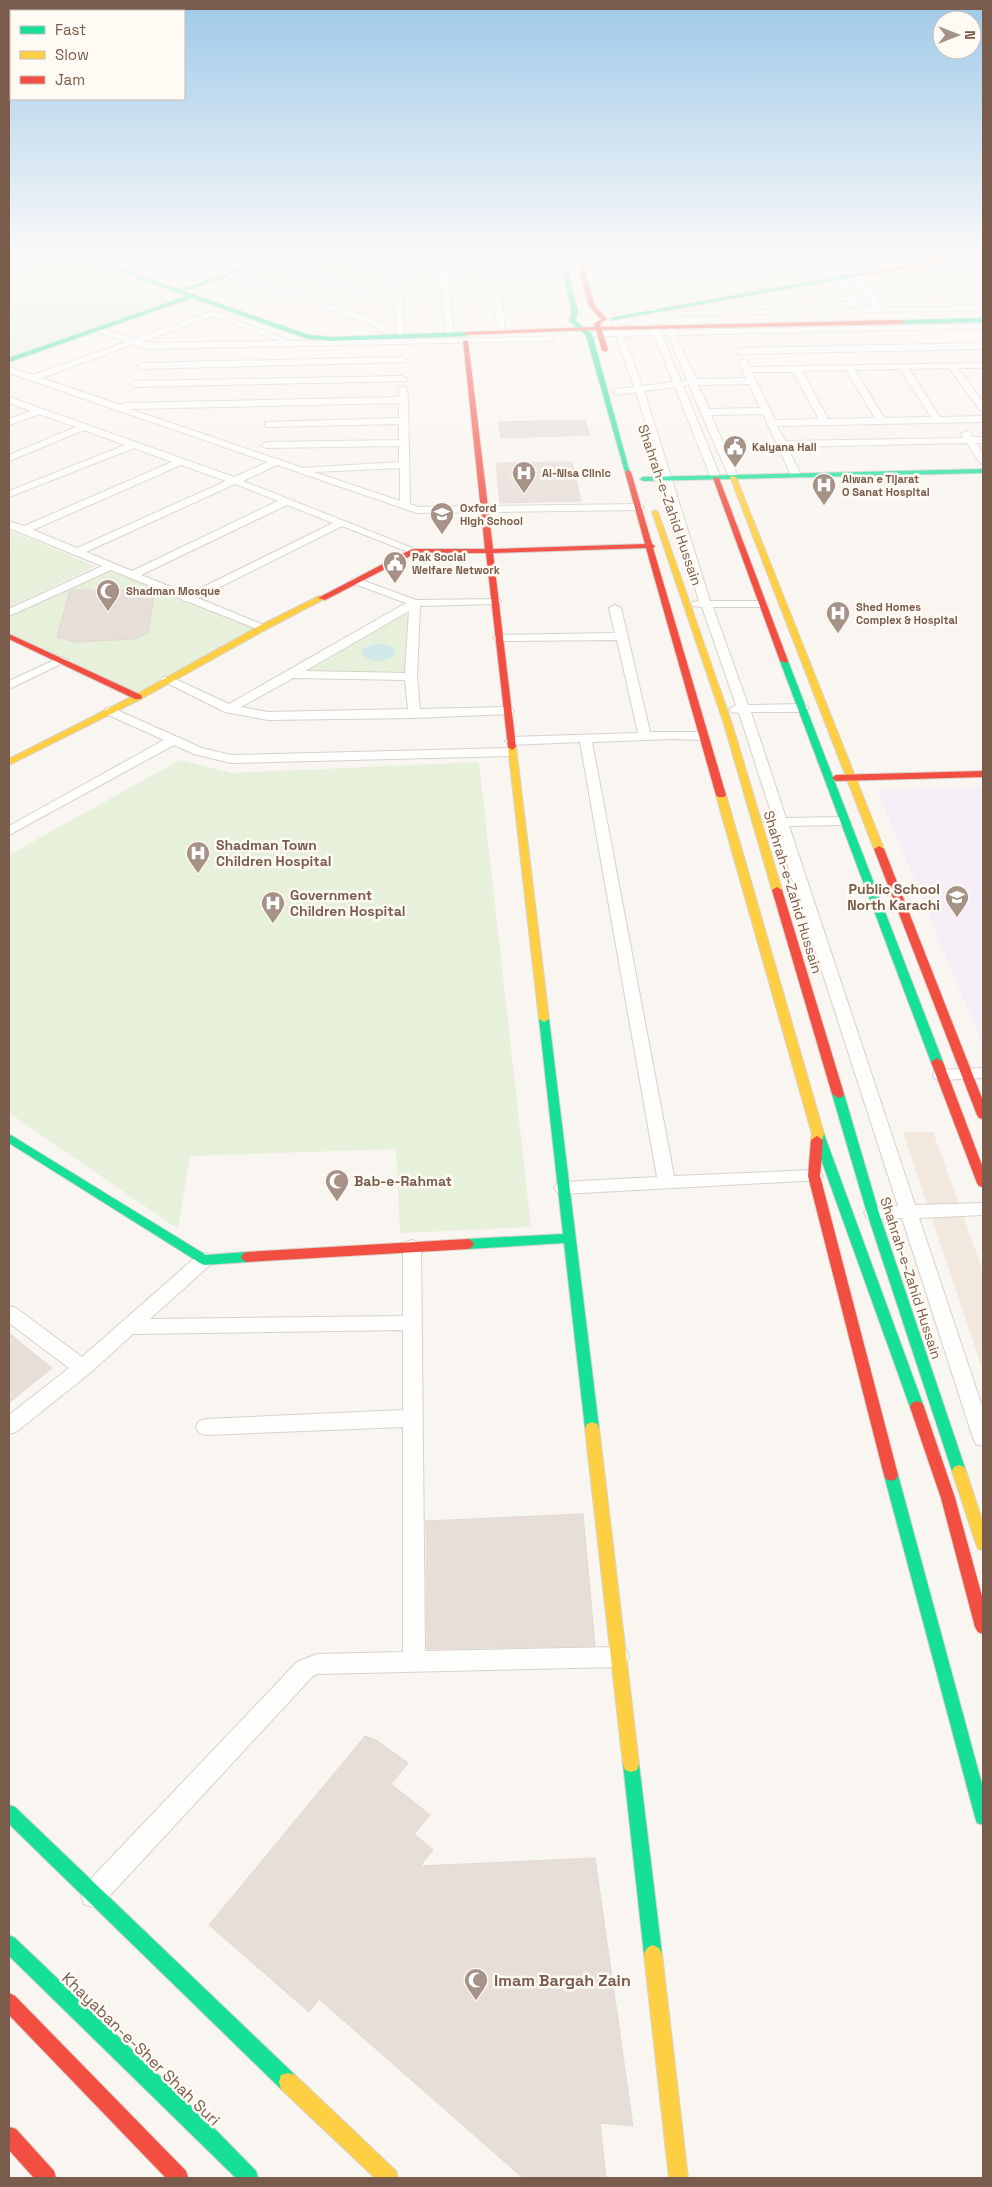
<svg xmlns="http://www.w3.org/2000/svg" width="992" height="2187" viewBox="0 0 992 2187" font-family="'Space Grotesk',sans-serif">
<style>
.residential{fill:#f2e8de}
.education{fill:#f6eef6}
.green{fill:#e7f0db}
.water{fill:#d0e8ea}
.building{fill:#e6ded7;stroke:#e2d8d2}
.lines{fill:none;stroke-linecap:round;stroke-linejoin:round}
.street-casing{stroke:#d7d1cb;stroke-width:2}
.fast-casing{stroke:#d9d2cb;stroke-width:2}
.slow-casing{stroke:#d9d2cb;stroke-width:2}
.jam-casing{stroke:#d9d2cb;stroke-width:2}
.street{fill:#fefefd;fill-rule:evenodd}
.fast{fill:#16e098;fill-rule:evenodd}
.slow{fill:#ffcf43;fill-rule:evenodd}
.jam{fill:#f24e42;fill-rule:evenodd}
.labels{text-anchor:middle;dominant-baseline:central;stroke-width:5;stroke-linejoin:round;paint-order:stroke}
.far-poi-label{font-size:11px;font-weight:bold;fill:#7a5c4d;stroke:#fffaf3;text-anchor:start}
.street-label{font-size:14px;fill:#7a5c4d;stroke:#fffaf3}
.poi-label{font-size:14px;font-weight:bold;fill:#7a5c4d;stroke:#fffaf3;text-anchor:start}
.near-poi-label{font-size:16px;font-weight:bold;fill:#7a5c4d;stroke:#fffaf3;text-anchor:start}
.near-street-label{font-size:16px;fill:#7a5c4d;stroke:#fffaf3}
</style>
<rect width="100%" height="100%" fill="#f9f5f0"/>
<polygon class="residential" points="903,1132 933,1132 983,1271 983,1371"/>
<polygon class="education" points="983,787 983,1046 878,791"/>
<g class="green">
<polygon points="64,256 181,300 9,360 9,281"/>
<polygon points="290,256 358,256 357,279 287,257"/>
<polygon points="9,530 95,566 9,608"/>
<polygon points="111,566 262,628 138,697 9,636 9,613"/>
<polygon points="415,603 411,677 290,674"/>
<polygon points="180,760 231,773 479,762 531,1227 400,1233 396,1149 190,1156 178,1229 9,1113 9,855"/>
</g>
<path class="water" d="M374,644L386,645L394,648L395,654C386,663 372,663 362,655V650Z"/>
<g class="building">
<polygon points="585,420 590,435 501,438 498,422"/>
<polygon points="572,462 581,501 500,503 496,463"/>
<polygon points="70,590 155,590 148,633 135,639 74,642 57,637"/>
<polygon points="9,1333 52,1368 9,1403"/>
<polygon points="583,1514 595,1646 427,1649 426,1521"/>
<polygon points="365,1736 376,1740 408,1763 391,1784 430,1815 414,1834 433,1850 420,1866 595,1858 633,2126 600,2123 606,2178 523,2178 319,1999 309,2012 209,1925"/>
</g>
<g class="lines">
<g class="street-casing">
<g id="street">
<polygon points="92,256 102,256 92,259"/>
<polygon points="156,256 167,256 128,270 121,268"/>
<polygon points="216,256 227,256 158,280 151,278"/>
<polygon points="395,256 403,256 404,332 400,334 396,332 396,307 260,262 267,260 396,302"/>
<polygon points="440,256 448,256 453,331 449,333 445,331"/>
<polygon points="489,256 497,256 505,329 501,331 497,329"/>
<polygon points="843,256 853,256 876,267 869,269"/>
<polygon points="883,256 893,256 905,262 898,264"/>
<polygon points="948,257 954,257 983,270 983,275 948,261"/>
<polygon points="847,268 853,268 873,296 938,295 942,297 938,299 876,300 881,308 983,306 983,310 660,316 648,310 652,308 661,312 873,308 846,270"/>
<polygon points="226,272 232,272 368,317 395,332 388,334 362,321 226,276"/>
<path d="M831,272C844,271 854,295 861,305L860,307H854L851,301L815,302V298H818L848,297L830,274Z"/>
<path d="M213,311L291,341L545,337L544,332L548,330L552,332L554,339L550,341L146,349L134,344L41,378L121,405L125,403L399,397V389L403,386L407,389L408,400L410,504L418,507L639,504L644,507L639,510L417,513L277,465L243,481L420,551L419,553H411L342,526L198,598L266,626L268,628L262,631L189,602L183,601L182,599L111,570L9,616V609L102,566L9,528V521L24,526L172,462L134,448L9,497V491L125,445L84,430L9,461V455L76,427L39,414L9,425V419L31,411L9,403V397L234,477L268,462L9,373V367L33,375L126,342L95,331V327H101L134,339ZM213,316L280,341L147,343L142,342ZM399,403V418L265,422V426L268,427L399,424V440L266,442L261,445L266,448L399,446V462L303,468L130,409ZM181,465L226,481L77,548L33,530ZM400,468V501L314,472ZM235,484L278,501L132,571L86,552ZM287,505L333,523L189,594L141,575Z"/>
<path d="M612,321H618L622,331L652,330L651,327L655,325H658L660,330H666L665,327L669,325L674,330L983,324V328L676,335L696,379L746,378L739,362L743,359L746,360L750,367L983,363V368H958L983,402V411L980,410L949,368L909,369L940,417L983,416V422L777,426L785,441L964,438L961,434L966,431L969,432L973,437H983V443H976L983,454V464L980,463L967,443L787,447L801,475L796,478L791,475L763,414L711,415L738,477L736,479H730L689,385L683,386L721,478L716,481L711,478L675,387L644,391L710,601H762L768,604L762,607H713L748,705L803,704L809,708L803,712H751L786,818L844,817L851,821L844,825L789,826L915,1205L983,1203V1215L919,1218L983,1409V1446L976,1444L973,1438L902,1218L873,1219L867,1218L864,1213L867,1208L898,1206L775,826L766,825L764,822L766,819L773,818L739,713L731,712L729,709L736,705L702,607L693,606L691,604L693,602L699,601L636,392L617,395L613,392L617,389L634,387L616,336H589L585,334L589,332L614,331ZM654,335L673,382L642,386L624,336ZM662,335H668L687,380L681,381ZM900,369L931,417L884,418L855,370ZM846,370L875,418L828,419L802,371ZM752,372H793L819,419L775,420ZM749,384L760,408L709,409L698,385Z"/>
<polygon points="983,343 983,349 739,354 735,351 739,348"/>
<polygon points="403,357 407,360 406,362 141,369 137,366 141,363"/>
<polygon points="403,376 407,379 406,381 135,387 131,384 135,381"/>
<path d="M356,578L416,600L499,599L501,601L495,604L420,606L417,677L420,709L508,707L512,708L514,711L512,714L414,718L268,720L225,712L161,680L163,677H171L229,704L406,603L352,583L351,581L352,579ZM409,611L405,673L305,671ZM293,678L405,680L408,709L268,712L241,707Z"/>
<polygon points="615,605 621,608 650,732 703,732 709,736 703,740 674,739 592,742 674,1176 814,1170 820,1172 823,1176 820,1180 563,1194 557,1192 554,1188 557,1184 563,1182 657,1177 580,742 511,745 505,741 511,737 638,733 617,640 499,641 493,638 499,635 615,633 609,608"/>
<polygon points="61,657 67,660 65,662 9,689 9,681"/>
<polygon points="110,707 202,748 231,755 512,748 518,752 512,756 231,763 194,754 174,745 9,835 9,826 164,740 106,714 104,711 106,708"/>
<polygon points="983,1068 983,1078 941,1080 935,1079 933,1075 935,1071 941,1070"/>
<polygon points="412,1240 418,1242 421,1247 425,1651 618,1647 626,1650 629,1657 626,1664 618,1667 318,1674 313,1676 102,1904 93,1907 84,1904 81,1895 84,1886 297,1662 317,1654 403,1652 403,1427 206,1435 199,1433 196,1427 199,1421 206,1419 403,1410 403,1330 133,1334 90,1373 16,1432 9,1434 9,1415 69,1368 9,1323 9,1306 16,1308 82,1357 198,1255 204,1253 210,1255 213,1260 210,1265 150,1319 403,1316 403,1247 406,1242"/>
</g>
</g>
<g class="fast-casing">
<g id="fast">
<polygon points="76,256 83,256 192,294 197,294 197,296 309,335 332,337 466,332 469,334 466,336 332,341 308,339 192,298 9,362 9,358 187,296"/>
<polygon points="277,256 285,256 187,290 182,289"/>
<polygon points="559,256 564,256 578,312 575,321 592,334 630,473 625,472 586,335 569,321 572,312"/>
<polygon points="862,272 864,275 613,320 610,318"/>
<polygon points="983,318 983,322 902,324 899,322 902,320"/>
<polygon points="983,469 983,473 643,481 640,479 643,477"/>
<polygon points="781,659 788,661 943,1062 941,1065 937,1066 931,1062 780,661"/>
<polygon points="544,1016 549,1019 599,1428 597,1432 592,1434 587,1432 585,1428 564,1243 468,1249 464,1247 462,1244 464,1241 468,1239 563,1234 539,1019"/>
<polygon points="838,1090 844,1094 879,1213 966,1471 964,1475 959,1477 954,1475 952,1471 867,1213 832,1094"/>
<polygon points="818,1130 824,1134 924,1407 922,1411 917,1413 912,1411 910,1407 812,1134"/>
<polygon points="9,1134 206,1255 247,1252 251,1254 253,1257 251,1260 247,1262 204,1265 200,1263 9,1143"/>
<polygon points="891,1469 896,1471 898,1475 983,1788 983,1825 977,1823 975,1817 884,1475 886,1471"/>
<polygon points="631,1756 637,1758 639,1764 662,1954 659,1960 653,1963 647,1960 644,1954 623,1764 625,1758"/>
<polygon points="9,1805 15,1807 295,2075 297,2082 295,2089 288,2091 281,2089 9,1824"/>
<polygon points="9,1935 15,1938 210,2124 256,2171 258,2178 236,2178 9,1956"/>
</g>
</g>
<g class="slow-casing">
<g id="slow">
<polygon points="731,476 736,477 884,849 882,851 879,852 874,849 730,477"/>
<polygon points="655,510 658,512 732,724 782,890 780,892 774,892 772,890 724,724 652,512"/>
<polygon points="319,596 326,598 265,630 141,699 9,765 9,759 135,695 259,626"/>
<polygon points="512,744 516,747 549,1019 544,1022 539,1019 508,747"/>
<polygon points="721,792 726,795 824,1134 821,1143 817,1144 811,1140 812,1134 716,795"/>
<polygon points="592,1422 597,1424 599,1428 639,1764 637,1770 631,1772 625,1770 623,1764 585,1428 587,1424"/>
<polygon points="959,1465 964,1467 966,1471 983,1523 983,1550 978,1549 976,1544 952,1471 954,1467"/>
<polygon points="653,1945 659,1948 662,1954 688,2178 669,2178 644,1954 647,1948"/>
<polygon points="288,2073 295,2075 396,2171 398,2178 375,2178 281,2089 279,2082 281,2075"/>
</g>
</g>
<g class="jam-casing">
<g id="jam">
<polygon points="575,256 580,256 595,306 607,319 600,324 601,327 902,320 905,322 902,324 602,330 608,350 605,352 602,350 596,330 464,335 466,332 595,327 594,324 601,319 589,306"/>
<polygon points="963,256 975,256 862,276 859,274"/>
<polygon points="463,340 468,341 493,549 645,544 625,472 628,470 631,472 652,544 655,546 653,548 726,795 724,797 718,797 716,795 646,548 493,553 516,747 512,750 508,747 486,553 416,553 325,600 318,598 412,549 485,549"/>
<polygon points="714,477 719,478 788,661 787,663 780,661 713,478"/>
<polygon points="9,634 141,695 142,697 141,699 135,699 9,639"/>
<polygon points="983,771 983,777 836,781 832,778 836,775"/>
<polygon points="879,846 884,849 983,1101 983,1119 979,1118 977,1115 874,849"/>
<polygon points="777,887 782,890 844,1094 842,1097 838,1098 832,1094 772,890"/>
<polygon points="937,1058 943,1062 983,1168 983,1187 979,1186 977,1183 931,1062"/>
<polygon points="817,1136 823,1140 820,1176 898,1475 896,1479 891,1481 886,1479 884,1475 808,1176 811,1140"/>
<polygon points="468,1239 472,1241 474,1244 472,1247 468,1249 247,1262 243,1260 241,1257 243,1254 247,1252"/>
<polygon points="917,1401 922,1403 924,1407 955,1498 983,1600 983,1634 978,1632 975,1627 941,1498 910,1407 912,1403"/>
<polygon points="9,1993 15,1996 186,2171 188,2178 166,2178 9,2015"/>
<polygon points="9,2127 16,2129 54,2171 56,2178 34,2178 9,2150"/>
</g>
</g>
<use href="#street" class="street"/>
<use href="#fast" class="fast"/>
<use href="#slow" class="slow"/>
<use href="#jam" class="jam"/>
</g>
<linearGradient id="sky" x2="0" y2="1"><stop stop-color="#9ec9e9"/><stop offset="0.46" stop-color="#fcfaf8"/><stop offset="1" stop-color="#fcfaf8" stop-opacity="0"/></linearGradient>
<rect width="992" height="562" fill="url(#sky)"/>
<defs>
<g id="civic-pin" transform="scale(1.25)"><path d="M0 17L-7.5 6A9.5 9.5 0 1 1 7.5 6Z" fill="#a69286" stroke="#fffaf3"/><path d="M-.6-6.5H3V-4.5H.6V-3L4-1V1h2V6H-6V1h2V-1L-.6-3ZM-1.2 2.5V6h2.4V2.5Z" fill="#fff"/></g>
<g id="hospital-pin" transform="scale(1.25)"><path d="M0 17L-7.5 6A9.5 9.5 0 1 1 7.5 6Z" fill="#a69286" stroke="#fffaf3"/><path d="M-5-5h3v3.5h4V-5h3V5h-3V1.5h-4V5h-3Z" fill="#fff"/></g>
<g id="school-pin" transform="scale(1.25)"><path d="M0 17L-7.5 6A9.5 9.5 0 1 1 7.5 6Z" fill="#a69286" stroke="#fffaf3"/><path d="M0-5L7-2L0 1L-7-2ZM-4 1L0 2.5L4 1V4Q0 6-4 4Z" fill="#fff"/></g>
<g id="mosque-pin" transform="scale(1.25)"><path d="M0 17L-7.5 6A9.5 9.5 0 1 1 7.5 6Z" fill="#a69286" stroke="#fffaf3"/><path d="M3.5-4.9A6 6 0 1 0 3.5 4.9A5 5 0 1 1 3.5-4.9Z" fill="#fff"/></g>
</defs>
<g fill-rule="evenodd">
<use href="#civic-pin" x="735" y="447"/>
<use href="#hospital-pin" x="524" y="473"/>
<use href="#hospital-pin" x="824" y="485"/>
<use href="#school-pin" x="442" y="514"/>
<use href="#civic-pin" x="395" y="563"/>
<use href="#mosque-pin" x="108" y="591"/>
<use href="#hospital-pin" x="838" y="613"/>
<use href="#hospital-pin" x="198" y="853"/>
<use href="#school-pin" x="957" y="897"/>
<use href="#hospital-pin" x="273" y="903"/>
<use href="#mosque-pin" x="337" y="1181"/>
<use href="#mosque-pin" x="476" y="1980"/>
</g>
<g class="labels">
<g class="far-poi-label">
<text x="752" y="447">Kalyana Hall</text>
<text x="542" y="473">Al-Nisa Clinic</text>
<text x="842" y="479">Aiwan e Tijarat<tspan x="842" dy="13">O Sanat Hospital</tspan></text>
<text x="460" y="508">Oxford<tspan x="460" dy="13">HIgh School</tspan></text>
<text x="412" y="557">Pak Social<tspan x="412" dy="13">Welfare Network</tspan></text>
<text x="126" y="591">Shadman Mosque</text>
<text x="856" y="607">Shed Homes<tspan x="856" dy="13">Complex &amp; Hospital</tspan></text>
</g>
<g class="street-label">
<text transform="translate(670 505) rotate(71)">Shahrah-e-Zahid Hussain</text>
<text transform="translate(793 892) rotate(73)">Shahrah-e-Zahid Hussain</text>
<text transform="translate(911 1278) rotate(72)">Shahrah-e-Zahid Hussain</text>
</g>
<g class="poi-label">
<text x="216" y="845">Shadman Town<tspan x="216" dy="16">Children Hospital</tspan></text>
<text x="940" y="889" text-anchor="end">Public School<tspan x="940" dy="16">North Karachi</tspan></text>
<text x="290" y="895">Government<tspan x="290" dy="16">Children Hospital</tspan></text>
<text x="354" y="1181">Bab-e-Rahmat</text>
</g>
<g class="near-poi-label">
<text x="494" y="1980">Imam Bargah Zain</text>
</g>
<g class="near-street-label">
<text transform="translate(141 2049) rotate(44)">Khayaban-e-Sher Shah Suri</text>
</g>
</g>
<rect width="992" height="2187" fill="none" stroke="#7a5c4d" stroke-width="20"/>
<rect x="10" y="10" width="175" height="90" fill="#fffaf3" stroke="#cabbb1"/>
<rect x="20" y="26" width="25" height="8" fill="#16e098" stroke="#cabbb1"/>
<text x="55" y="35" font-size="15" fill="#7a5c4d">Fast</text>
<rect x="20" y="51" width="25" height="8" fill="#ffcf43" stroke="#cabbb1"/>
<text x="55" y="60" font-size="15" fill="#7a5c4d">Slow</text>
<rect x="20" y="76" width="25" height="8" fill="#f24e42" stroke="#cabbb1"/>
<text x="55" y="85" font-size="15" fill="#7a5c4d">Jam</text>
<g transform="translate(957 35) rotate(90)"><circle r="24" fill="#fffaf3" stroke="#cabbb1"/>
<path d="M0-4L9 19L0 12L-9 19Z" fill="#a69286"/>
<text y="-8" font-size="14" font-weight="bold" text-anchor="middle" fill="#7a5c4d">N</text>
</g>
</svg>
